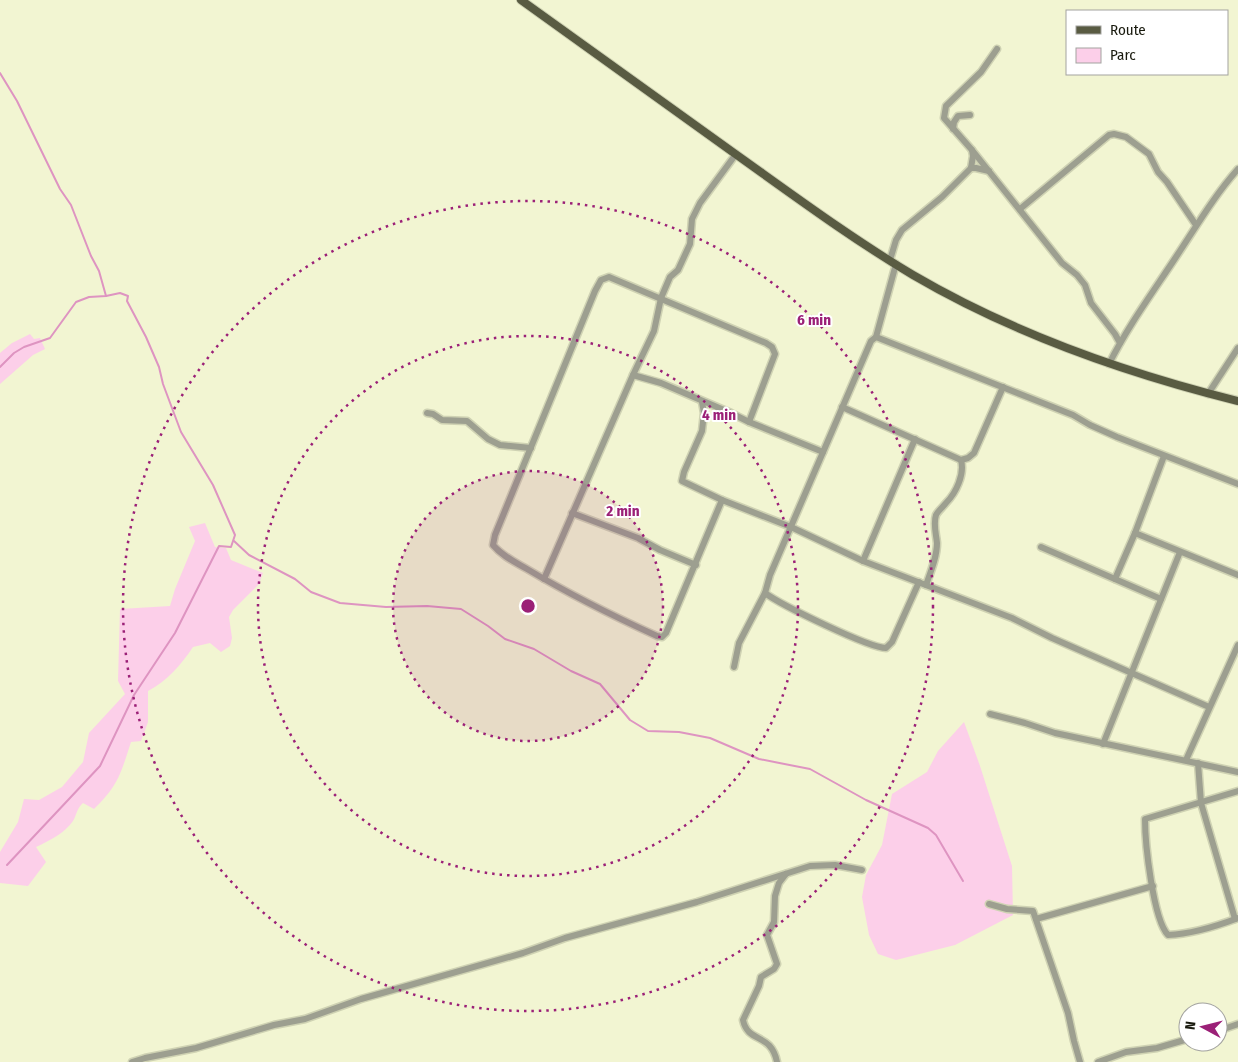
<svg xmlns="http://www.w3.org/2000/svg" width="1238" height="1062" viewBox="0 0 1238 1062" font-family="'Fira Sans Condensed',sans-serif">
<style>
.green{fill:#fccfe9}
.lines{fill:none;stroke-linecap:round;stroke-linejoin:round}
.stream{stroke:#de94c1;stroke-width:2}
.minor-casing{stroke:#cfd2b3;stroke-width:9}
.major-casing{stroke:#cfd2b3;stroke-width:10}
.minor{stroke:#9d9f90;stroke-width:6}
.major{stroke:#595b42;stroke-width:8}
.ring{fill:none;stroke:#9b2077;stroke-width:2.5;stroke-dasharray:2.5 5}
.centre{fill:#9b2077;stroke:#fff;stroke-width:2.5}
.ring-label{font-size:15px;text-anchor:middle;font-weight:bold;fill:#9b2077;stroke:#fff;stroke-width:4;stroke-linejoin:round;paint-order:stroke}
</style>
<rect width="100%" height="100%" fill="#f2f5d2"/>
<g class="green">
<polygon points="30,334 34,339 40,338 45,349 33,355 0,384 0,353 12,343"/>
<path d="M205,523L215,547L226,548L231,560L263,573L259,584L233,610L229,617L232,638L230,646L221,652L210,643L193,647C181,665 167,681 148,691V722L141,741L131,742C121,773 118,786 94,809L83,803C77,808 77,814 73,821C65,833 49,841 36,847L46,862L28,886L0,883V852L18,822L24,799L39,800L62,787L83,762L89,733L125,694L118,681L120,609L170,606L175,589L195,541L189,527Z"/>
<polygon points="964,722 980,766 1012,866 1013,915 955,945 896,960 878,954 869,935 862,897 866,875 882,845 892,794 927,772 938,751"/>
</g>
<g class="lines">
<g class="stream">
<polyline points="0,73 17,101 60,189 71,205 91,256 99,271 106,296 89,297 76,302 50,338 24,347 14,353 0,367"/>
<polyline points="234,541 249,555 295,579 311,592 340,603 386,607 427,606 461,609 488,626 505,639 534,649 571,671 600,684 630,720 648,731 679,732 710,738 759,759 810,769 866,800 928,828 936,835 963,881"/>
<polyline points="7,865 100,766 134,695 175,633 219,546 231,547 235,535 213,485 181,432 163,384 159,367 146,337 127,301 128,296 120,293 106,296"/>
</g>
<g class="minor-casing">
<g id="minor">
<polyline points="997,49 981,72 946,106 944,118 972,150 1062,263 1077,275 1085,285 1091,303 1115,334 1120,343"/>
<polyline points="953,129 954,122 958,116 970,115"/>
<polyline points="971,168 976,168 989,171"/>
<polyline points="1020,209 1109,135 1114,134 1126,137 1149,154 1158,172 1167,182 1196,225"/>
<polyline points="890,260 896,240 902,230 942,197 971,168 973,156 972,150"/>
<polyline points="876,337 1073,415 1090,425 1117,437 1238,484"/>
<path d="M1109,364C1128,326 1153,292 1176,257C1196,227 1214,196 1238,169"/>
<polyline points="633,375 661,383 731,413 749,422 823,452"/>
<polyline points="1208,394 1238,348"/>
<polyline points="702,402 704,413 702,431 684,472 682,481 722,500 791,527 863,561 1012,618 1052,638 1209,707"/>
<polyline points="842,407 961,460 968,458 974,453 1003,387"/>
<polyline points="427,413 433,414 442,420 467,421 488,439 500,445 531,448"/>
<path d="M722,500L666,633L662,637L657,636C613,616 569,594 527,569C515,562 502,556 493,545L495,535L595,291L601,280L609,277L766,343L772,347L775,354L749,422"/>
<polyline points="572,513 638,538 660,550 696,565"/>
<polyline points="1135,533 1238,575"/>
<polyline points="1041,547 1161,599"/>
<polyline points="863,561 915,439"/>
<polyline points="544,579 633,375 654,331 661,298 670,277 678,270 690,244 692,219 700,203 736,154"/>
<polyline points="1115,579 1135,533 1164,456"/>
<path d="M926,585C931,571 937,557 937,543C936,533 933,524 936,515C938,511 943,507 946,503C956,493 965,474 961,460"/>
<path d="M765,593C781,605 869,648 886,648L892,642L919,582"/>
<polyline points="734,667 739,643 765,593 770,575 871,341 876,337 896,264"/>
<polyline points="990,714 1025,723 1055,733 1238,772"/>
<polyline points="1103,744 1180,552"/>
<polyline points="1186,760 1238,645"/>
<polyline points="1198,763 1201,803 1235,919"/>
<path d="M1238,791L1145,819C1145,843 1153,919 1168,935C1192,934 1217,926 1238,918"/>
<polyline points="989,904 1007,909 1033,911 1068,1013 1074,1041 1080,1062"/>
<polyline points="1036,919 1153,886"/>
<polyline points="1218,1031 1238,1024"/>
<polyline points="132,1062 145,1058 196,1048 274,1025 305,1019 361,999 523,953 565,938 697,902 810,866 835,865 862,870"/>
<path d="M777,1062C771,1032 748,1044 743,1020L759,986L761,977L774,969L777,964L767,935L774,922L775,896L779,883L786,874"/>
<polyline points="1098,1062 1126,1052 1157,1048 1188,1039"/>
</g>
</g>
<g class="major-casing">
<path id="major" d="M521,0C592,51 663,102 734,153C793,195 851,238 913,275C1014,334 1125,373 1238,401"/>
</g>
<use href="#minor" class="minor"/>
<use href="#major" class="major"/>
</g>
<circle cx="528" cy="606" r="135" fill="#9b2077" fill-opacity=".12"/>
<g class="ring">
<circle cx="528" cy="606" r="135"/>
<circle cx="528" cy="606" r="270"/>
<circle cx="528" cy="606" r="405"/>
</g>
<circle cx="528" cy="606" r="8" class="centre"/>
<g class="ring-label">
<text x="814" y="325">6 min</text>
<text x="719" y="420">4 min</text>
<text x="623" y="516">2 min</text>
</g>
<rect x="1066" y="10" width="162" height="65" fill="#ffffff" stroke="#a3a39f"/>
<rect x="1076" y="26" width="25" height="8" fill="#595b42" stroke="#a3a39f"/>
<text x="1110" y="35" font-size="15" fill="#191a0e">Route</text>
<rect x="1076" y="48" width="25" height="15" fill="#fccfe9" stroke="#a3a39f"/>
<text x="1110" y="60" font-size="15" fill="#191a0e">Parc</text>
<g transform="translate(1203 1027) rotate(277)"><circle r="24" fill="#ffffff" stroke="#a3a39f"/>
<path d="M0-4L9 19L0 12L-9 19Z" fill="#9b2077"/>
<text y="-8" font-size="14" font-weight="bold" text-anchor="middle" fill="#191a0e">N</text>
</g>
</svg>
